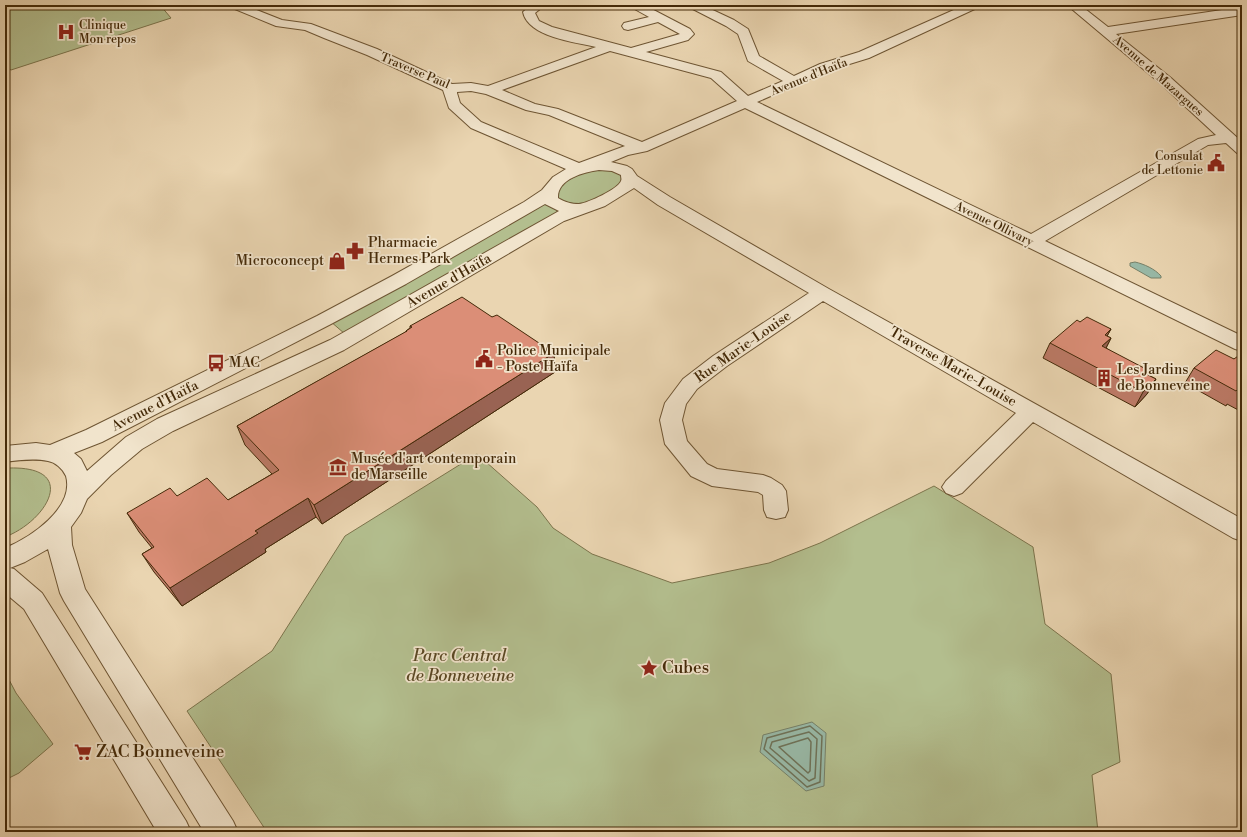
<svg xmlns="http://www.w3.org/2000/svg" width="1247" height="837" viewBox="0 0 1247 837" font-family="'Libre Bodoni',serif">
<style>
.green{fill:#b3be8e;stroke:#7c744c}
.water{fill:#98b9a7;stroke:#768068}
.lines{fill:none;stroke-linecap:round;stroke-linejoin:round}
.shore{stroke:#6e7258;stroke-width:1.5}
.minor-casing{stroke:#6e5533;stroke-width:2}
.minor{fill:#f1e4cc;fill-rule:evenodd}
.wall{fill:#bc7a66;stroke:#442a09}
.shaded-wall{fill:#996353;stroke:#442a09}
.building{fill:#db8e77;stroke:#442a09}
.labels{text-anchor:middle;dominant-baseline:central;stroke-width:3.5;stroke-linejoin:round;paint-order:stroke}
.far-poi-label{font-size:12px;fill:#442a09;stroke:#f1e4cc;text-anchor:start}
.far-street-label{font-size:12px;fill:#442a09;stroke:#f1e4cc}
.poi-label{font-size:14px;fill:#442a09;stroke:#f1e4cc;text-anchor:start}
.street-label{font-size:14px;fill:#442a09;stroke:#f1e4cc}
.near-park-label{font-size:17px;font-style:italic;fill:#5a4824;stroke:#f1e4cc}
.near-poi-label{font-size:17px;fill:#442a09;stroke:#f1e4cc;text-anchor:start}
</style>
<rect width="100%" height="100%" fill="#ead5b1"/>
<filter id="stains"><feTurbulence type="fractalNoise" baseFrequency=".005" numOctaves="4"/><feColorMatrix values="0 0 0 0 .2 0 0 0 0 .09 0 0 0 0 .02 0 0 0 .5 -.17"/></filter>
<radialGradient id="worn" r=".72"><stop offset=".6" stop-color="#630" stop-opacity="0"/><stop offset="1" stop-color="#630" stop-opacity=".3"/></radialGradient>
<g class="green">
<polygon points="5,5 160,5 171,18 11,70 5,67"/>
<path d="M597,168L611,170L620,174L623,180C614,197 573,213 557,197V188C569,179 582,172 597,168Z"/>
<polygon points="540,204 547,204 558,210 555,214 345,334 330,321"/>
<polygon points="477,454 537,507 553,528 592,554 672,583 769,563 820,543 934,486 1033,547 1045,624 1111,674 1120,762 1092,775 1098,832 267,832 187,711 272,651 345,536"/>
<path d="M9,468C80,466 47,521 5,537V469Z"/>
<polygon points="5,672 16,693 53,744 19,773 5,780"/>
</g>
<g class="water">
<path d="M1135,262C1144,264 1155,269 1161,276V278H1151L1130,266V263Z"/>
<polygon points="812,722 826,733 824,786 806,791 760,752 763,735"/>
</g>
<g class="lines">
<g class="shore">
<polygon points="810,726 822,736 820,782 807,787 764,749 767,738"/>
<polygon points="809,732 817,739 815,778 809,781 770,748 772,742"/>
<polygon points="808,738 811,742 810,771 808,773 779,747"/>
</g>
<g class="minor-casing">
<path id="minor" d="M228,5H244L282,20L311,24L377,49L452,84L471,83L488,86L596,47C575,42 528,37 523,12L531,5H545L535,13L539,21L552,27L631,48L680,34L658,22L628,30L624,29L622,26L624,23L649,17L631,7L629,5H644L690,29L694,34L688,40L646,52L721,72L748,96L783,81L748,61L738,34L726,26L689,7L687,5H702L734,20L748,29L759,56L794,76L820,64L859,52L965,5H981L979,7L869,58L830,70L757,102L1031,234L1198,139L1216,135L1161,84L1067,5H1080L1108,27L1242,7V15L1116,34L1171,78L1242,142V155L1237,153L1226,143L1208,145L1045,241L1242,336V351L1235,349L745,108L647,151L628,155L611,162L627,166L632,169L637,176L670,197L829,289L1242,519V541L1233,538L1033,422L962,493L954,496L946,493L942,487L946,481L1016,413L823,301L727,366L697,389L686,404L682,420L687,441L707,464L717,469L763,475L771,478L782,485L786,491L788,510L785,517L776,519L767,517L764,510L763,495L758,492L712,486L691,476L665,444L660,420L665,403L683,379L713,356L809,293L658,205L634,188L605,206L564,221L344,350L173,431L142,449L111,475L87,499L81,513L71,527L72,545L85,589L233,821L238,832H204L64,601L60,593L48,549L25,562L10,568L14,569L42,593L186,821L191,832H157L24,609L5,593V548C30,538 75,508 66,476C63,469 55,462 48,461C34,458 19,460 5,462V446L36,443L50,445L86,430L317,316L392,276L524,202L542,190L553,177L566,169L471,128L449,108L443,90L367,55L324,38L305,30L276,26L230,7ZM610,51L711,78L737,101L642,142L558,109L535,104L502,90ZM471,91L486,94L526,110L549,115L625,146L579,163L481,122L460,103L457,93V92ZM599,170L612,171L621,175C621,178 622,179 621,181C618,189 588,203 579,204C571,204 565,202 558,198C557,179 584,172 599,170ZM545,204L559,211L330,340L157,419L126,437L87,471L81,459L74,453L102,442L331,324L406,284Z"/>
</g>
<use href="#minor" class="minor"/>
</g>
<g class="wall">
<polygon points="492,317 554,353 555,372 322,524 316,517 265,549 266,552 182,606 154,572 142,554 152,548 139,532 127,513 177,496 228,500 272,474 245,445 237,426 406,332 406,331 410,328 410,326"/>
<polygon points="1080,322 1111,329 1107,336 1111,338 1106,348 1148,375 1156,379 1147,394 1135,407 1043,358 1050,343"/>
<polygon points="1242,358 1242,412 1227,404 1226,406 1185,383 1194,368 1234,359"/>
</g>
<g class="shaded-wall">
<polygon points="1111,329 1103,343 1105,335"/>
<polygon points="1111,338 1104,352 1102,346"/>
<polygon points="554,353 555,372 322,524 314,505"/>
<polygon points="1156,379 1147,394 1135,407 1143,392"/>
<polygon points="308,498 316,517 265,549 266,552 182,606 170,588 255,531"/>
</g>
<g class="building">
<polygon points="462,297 492,317 497,315 554,353 314,505 308,498 255,531 258,533 170,588 142,554 154,547 127,513 170,488 177,496 207,478 228,500 279,470 237,426 407,331 406,331 412,327 410,326"/>
<polygon points="1087,317 1111,329 1105,335 1111,338 1102,346 1144,368 1148,375 1156,379 1143,392 1050,343 1077,320 1080,322"/>
<polygon points="1216,350 1234,359 1238,356 1242,358 1242,392 1237,390 1236,391 1194,368"/>
</g>
<defs>
<g id="hospital-bare" transform="scale(1.38)"><path d="M-5-5h3v3.5h4V-5h3V5h-3V1.5h-4V5h-3Z" fill="#8f2418" stroke="#f1e4cc" stroke-width="2.5" paint-order="stroke"/></g>
<g id="civic-bare" transform="scale(1.38)"><path d="M-.6-6.5H3V-4.5H.6V-3L4-1V1h2V6H-6V1h2V-1L-.6-3ZM-1.2 2.5V6h2.4V2.5Z" fill="#8f2418" stroke="#f1e4cc" stroke-width="2.5" paint-order="stroke"/></g>
<g id="pharmacy-bare" transform="scale(1.38)"><path d="M-2-6h4v4h4v4h-4v4h-4v-4h-4v-4h4Z" fill="#8f2418" stroke="#f1e4cc" stroke-width="2.5" paint-order="stroke"/></g>
<g id="shop-bare" transform="scale(1.38)"><path d="M-5-2.5h2.3a2.7 3.5 0 0 1 5.4 0H5L5.5 6h-11ZM-1.5-2.5h3a1.5 2.3 0 0 0-3 0Z" fill="#8f2418" stroke="#f1e4cc" stroke-width="2.5" paint-order="stroke"/></g>
<g id="bus-bare" transform="scale(1.38)"><path d="M-5-6H5V4H4V6H2V4H-2V6H-4V4H-5ZM-3.5-4V0h7V-4ZM-3.5 1.2v1.5H-2V1.2ZM2 1.2v1.5H3.5V1.2Z" fill="#8f2418" stroke="#f1e4cc" stroke-width="2.5" paint-order="stroke"/></g>
<g id="building-bare" transform="scale(1.38)"><path d="M-4-6H4V6H1V3H-1V6H-4ZM-2.5-4.3h1.7v1.8h-1.7ZM.8-4.3h1.7v1.8H.8ZM-2.5-1h1.7V.8h-1.7ZM.8-1h1.7V.8H.8Z" fill="#8f2418" stroke="#f1e4cc" stroke-width="2.5" paint-order="stroke"/></g>
<g id="museum-bare" transform="scale(1.38)"><path d="M0-6L6-3V-2H-6V-3ZM-5-1h2V3h-2ZM-1-1h2V3h-2ZM3-1h2V3H3ZM-6 4H6V6H-6Z" fill="#8f2418" stroke="#f1e4cc" stroke-width="2.5" paint-order="stroke"/></g>
<g id="sight-bare" transform="scale(1.38)"><path d="M0-6L1.8-2.2L6-1.7L2.9 1.2L3.7 5.4L0 3.3L-3.7 5.4L-2.9 1.2L-6-1.7L-1.8-2.2Z" fill="#8f2418" stroke="#f1e4cc" stroke-width="2.5" paint-order="stroke"/></g>
<g id="supermarket-bare" transform="scale(1.38)"><path d="M-6-5.5h2.5l.6 2H6L4.5 2H-2.5L-4.4-4H-6ZM-1.5 3.2a1.3 1.3 0 1 0 .1 0ZM3 3.2a1.3 1.3 0 1 0 .1 0Z" fill="#8f2418" stroke="#f1e4cc" stroke-width="2.5" paint-order="stroke"/></g>
</defs>
<g fill-rule="evenodd">
<use href="#hospital-bare" x="66" y="32"/>
<use href="#civic-bare" x="1216" y="163"/>
<use href="#pharmacy-bare" x="355" y="251"/>
<use href="#shop-bare" x="337" y="261"/>
<use href="#civic-bare" x="484" y="359"/>
<use href="#bus-bare" x="216" y="363"/>
<use href="#building-bare" x="1104" y="378"/>
<use href="#museum-bare" x="338" y="467"/>
<use href="#sight-bare" x="649" y="668"/>
<use href="#supermarket-bare" x="83" y="752"/>
</g>
<g class="labels">
<g class="far-poi-label">
<text x="79" y="25">Clinique<tspan x="79" dy="14">Mon repos</tspan></text>
<text x="1203" y="156" text-anchor="end">Consulat<tspan x="1203" dy="14">de Lettonie</tspan></text>
</g>
<g class="far-street-label">
<text transform="translate(415 71) rotate(23)">Traverse Paul</text>
<text transform="translate(1158 76) rotate(41)">Avenue de Mazargues</text>
<text transform="translate(809 77) rotate(-22)">Avenue d'Haïfa</text>
<text transform="translate(994 224) rotate(26)">Avenue Ollivary</text>
</g>
<g class="poi-label">
<text x="368" y="243">Pharmacie<tspan x="368" dy="16">Hermes Park</tspan></text>
<text x="324" y="261" text-anchor="end">Microconcept</text>
<text x="497" y="351">Police Municipale<tspan x="497" dy="16">- Poste Haïfa</tspan></text>
<text x="229" y="363">MAC</text>
<text x="1117" y="370">Les Jardins<tspan x="1117" dy="16">de Bonneveine</tspan></text>
<text x="351" y="459">Musée d'art contemporain<tspan x="351" dy="16">de Marseille</tspan></text>
</g>
<g class="street-label">
<text transform="translate(449 281) rotate(-30)">Avenue d'Haïfa</text>
<text transform="translate(743 347) rotate(-35)">Rue Marie-Louise</text>
<text transform="translate(953 367) rotate(30)">Traverse Marie-Louise</text>
<text transform="translate(155 406) rotate(-27)">Avenue d'Haïfa</text>
</g>
<g class="near-park-label">
<text x="460" y="656">Parc Central<tspan x="460" dy="20">de Bonneveine</tspan></text>
</g>
<g class="near-poi-label">
<text x="662" y="668">Cubes</text>
<text x="96" y="752">ZAC Bonneveine</text>
</g>
</g>
<rect width="1247" height="837" fill="none" stroke="#ead5b1" stroke-width="20"/>
<rect x="6" y="6" width="1235" height="825" fill="none" stroke="#442a09" stroke-width="2"/>
<rect x="10" y="10" width="1227" height="817" fill="none" stroke="#442a09"/>
<rect width="100%" height="100%" filter="url(#stains)"/>
<rect width="100%" height="100%" fill="url(#worn)"/>
</svg>
